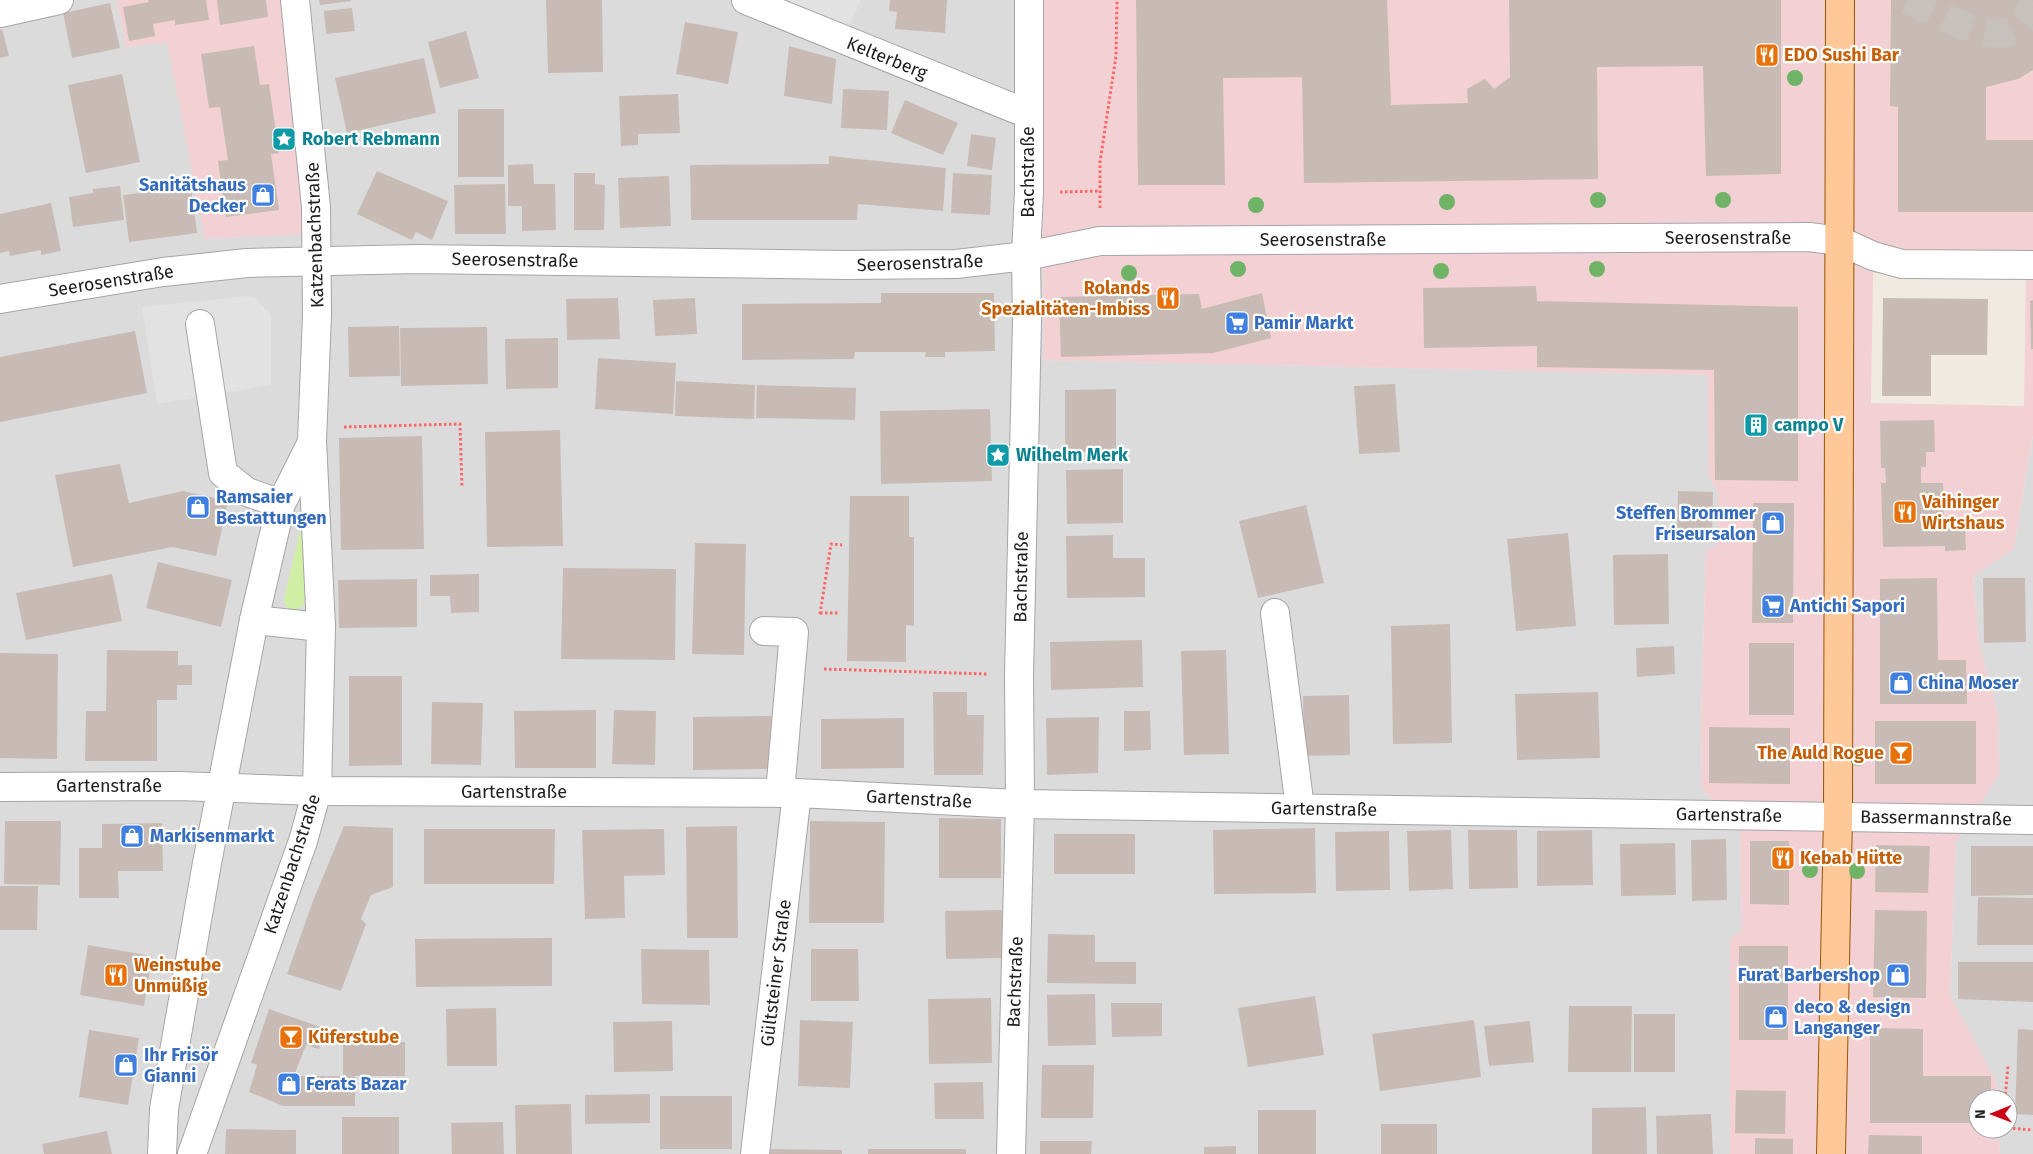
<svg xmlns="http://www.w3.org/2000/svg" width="2033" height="1154" viewBox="0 0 2033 1154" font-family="'Fira Sans',sans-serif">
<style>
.residential{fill:#dcdbdb}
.commercial{fill:#f2d0d3;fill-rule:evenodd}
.grass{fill:#d1efa4}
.parking{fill:#e2e2e2}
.building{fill:#c8bbb6}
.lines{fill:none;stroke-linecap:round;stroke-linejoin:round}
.minor-tunnel{stroke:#c6c1bc;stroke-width:28;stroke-dasharray:28 14;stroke-linecap:butt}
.minor-casing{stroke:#a5a5a5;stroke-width:30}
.major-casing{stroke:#985500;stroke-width:30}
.path{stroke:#ff6565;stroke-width:3;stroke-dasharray:2.5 2.5;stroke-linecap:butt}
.minor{stroke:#fff;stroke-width:28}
.major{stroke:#ffc899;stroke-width:28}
.tree{fill:#6fb367}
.labels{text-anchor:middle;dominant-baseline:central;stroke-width:4.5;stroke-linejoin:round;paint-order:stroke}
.food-label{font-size:18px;font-weight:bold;fill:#c56008;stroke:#fff;text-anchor:start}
.street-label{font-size:18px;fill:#1e1e1e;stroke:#fff}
.culture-label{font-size:18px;font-weight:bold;fill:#0d838f;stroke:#fff;text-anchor:start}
.shop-label{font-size:18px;font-weight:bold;fill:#366cbe;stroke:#fff;text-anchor:start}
</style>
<rect width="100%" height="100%" fill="#f0eae3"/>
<g class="residential">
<polygon points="0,0 117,0 126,47 167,41 206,239 332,233 310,0 1041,0 1044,360 1708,375 1709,477 1718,492 1718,545 1706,551 1701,720 1702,790 1740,827 1742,930 1730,939 1730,1154 0,1154"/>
<polygon points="2033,434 2033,1154 2000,1154 1998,1129 2008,1129 2008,1099 1997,1099 1996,1082 1950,995 1956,840 1999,775 1998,714 1979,643 1973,575 2014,549"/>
</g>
<g class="commercial">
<polygon points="117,0 310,0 332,233 205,239 167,42 126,47"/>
<path d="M1041,0H2033V434L2014,549L1973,576L1979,643L1998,714L1999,775L1956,841L1950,995L1996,1082L1997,1099H1978V1129H1998L2000,1154H1730V939L1742,930L1740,827L1702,790L1701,720L1706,551L1718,545V492L1709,477L1707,375L1044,360ZM1903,269L2026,270L2024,406L1871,403L1873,273Z"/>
</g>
<polygon class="grass" points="301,527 306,529 305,604 296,610 286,607 284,599"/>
<g class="parking">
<polygon points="787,0 861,0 849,27"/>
<polygon points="249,296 256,299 271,315 271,385 157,404 142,307"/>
</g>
<g class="building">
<polygon points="148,0 206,0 209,20 175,25 175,20 153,24 155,36 129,41 123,7 149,2"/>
<polygon points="217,0 266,0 268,17 220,25"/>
<polygon points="319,0 351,0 351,1 320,5"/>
<polygon points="546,0 602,0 603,72 548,73"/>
<polygon points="890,0 947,0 945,33 895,29 897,12 889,11"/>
<polygon points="1136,0 1387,0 1391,105 1468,103 1467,89 1485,79 1494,89 1510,77 1509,0 1781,0 1781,174 1706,176 1703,66 1597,67 1598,179 1304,183 1302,77 1223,78 1225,185 1138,185"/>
<polygon points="1891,0 2033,0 2033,70 2018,79 1986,87 1986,140 2033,140 2033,212 1898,212 1898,107 1890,106"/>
<polygon points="110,3 120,48 72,58 63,13"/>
<polygon points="352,8 355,31 326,34 324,11"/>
<polygon points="685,22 738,32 728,84 676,74"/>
<polygon points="2,29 9,56 0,58 0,30"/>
<polygon points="466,31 479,78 440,88 428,42"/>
<polygon points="254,46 260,85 269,84 279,153 271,154 279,210 226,217 218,161 228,160 220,107 209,108 201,54"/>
<polygon points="789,46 836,59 832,104 784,96"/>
<polygon points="424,58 436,113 347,133 335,78"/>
<polygon points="122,74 140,162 86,173 68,85"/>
<polygon points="843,89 889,91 887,130 841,128"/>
<polygon points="678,94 680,133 638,134 638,145 621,146 619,96"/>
<polygon points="905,100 958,123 943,155 891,133"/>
<rect x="458" y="109" width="46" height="68"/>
<polygon points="971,134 996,138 992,170 967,166"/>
<polygon points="829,156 946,168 943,211 858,204 857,220 691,220 690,165 829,164"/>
<polygon points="533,164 534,184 555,184 556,230 522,231 522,206 508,206 508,165"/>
<polygon points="377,171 448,201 432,240 416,232 412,240 357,214"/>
<polygon points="574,173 595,173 595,184 605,185 604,230 574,230"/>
<polygon points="953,173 992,175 990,215 951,213"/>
<polygon points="669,176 671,226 620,228 618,178"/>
<polygon points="505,184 506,234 455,234 454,185"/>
<polygon points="120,186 124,220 73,227 69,197 93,193 93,189"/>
<polygon points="191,187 197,233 129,242 123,195"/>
<polygon points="51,203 61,251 41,255 41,250 10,256 9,251 0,253 0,214"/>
<polygon points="1536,286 1537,301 1798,307 1798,481 1715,480 1714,370 1537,367 1537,346 1424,348 1423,288"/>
<polygon points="881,293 994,293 995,351 945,352 945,357 925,357 926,352 855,352 854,359 742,360 742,304 881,303"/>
<polygon points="1262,293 1271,338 1213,353 1061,357 1059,297 1199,294 1202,309"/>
<polygon points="618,298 620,339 567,340 566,299"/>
<polygon points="695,298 697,334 655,336 653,300"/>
<polygon points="1883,298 1988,299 1987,355 1931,355 1931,396 1882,396"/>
<polygon points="2033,300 2033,349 2031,349 2030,301"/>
<polygon points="399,326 400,376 349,377 348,327"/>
<polygon points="487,327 488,384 401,386 400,328"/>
<polygon points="135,331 147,393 0,422 0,357"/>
<polygon points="558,338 558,388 506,389 505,339"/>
<polygon points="598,358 676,363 673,414 595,409"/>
<polygon points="676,381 755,385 754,419 675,416"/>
<polygon points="1395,384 1400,452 1359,454 1354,386"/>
<polygon points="757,385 856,388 855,420 756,418"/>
<polygon points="1116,389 1116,452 1065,452 1065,390"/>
<polygon points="990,409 992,481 881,484 880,411"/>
<polygon points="1934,420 1935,452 1926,452 1926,467 1921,467 1921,483 1943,483 1944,526 1965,526 1966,550 1945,551 1945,546 1883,547 1881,483 1886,483 1885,468 1881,468 1880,421"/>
<polygon points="560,430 563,546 487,547 485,432"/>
<polygon points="422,436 424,549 341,550 339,438"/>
<polygon points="120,464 129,503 183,491 228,501 216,556 172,547 73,567 55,475"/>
<polygon points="1123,469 1123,523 1067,524 1066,470"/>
<polygon points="1678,491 1713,492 1712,534 1677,534"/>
<polygon points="850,496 909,496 909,537 914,537 914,626 906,625 906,662 847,661"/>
<polygon points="1753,503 1794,503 1793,623 1752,623"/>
<polygon points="1306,505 1324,583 1258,598 1239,521"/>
<polygon points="1568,533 1576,626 1516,631 1507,539"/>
<polygon points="1113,535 1113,558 1145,558 1145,597 1067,598 1066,536"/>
<polygon points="695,543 746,544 744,655 692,654"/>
<polygon points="1668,554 1669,624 1614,625 1613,555"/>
<polygon points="158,562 232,580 221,627 146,608"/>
<polygon points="563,568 676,569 675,660 561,659"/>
<polygon points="112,574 122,621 26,640 16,593"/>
<polygon points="479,574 479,612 451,613 450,596 430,596 430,575"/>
<polygon points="1937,578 1938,660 1966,660 1967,704 1880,704 1880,579"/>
<polygon points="1983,578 2025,578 2026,642 1984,643"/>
<polygon points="417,579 417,627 339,628 338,580"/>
<polygon points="1450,624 1452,743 1393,744 1391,626"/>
<polygon points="1142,640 1143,687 1051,690 1050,642"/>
<rect x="1749" y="643" width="45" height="72"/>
<polygon points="1674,646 1675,674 1637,677 1636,648"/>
<polygon points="107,650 178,651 178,665 192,665 192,685 177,685 177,700 157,700 157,761 85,761 86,711 106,711"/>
<polygon points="1226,650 1229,754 1184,755 1181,651"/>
<polygon points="0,653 58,654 57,759 0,758"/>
<polygon points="349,676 402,676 402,765 349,766"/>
<polygon points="933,692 967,692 967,715 984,715 983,775 934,775"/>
<polygon points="1598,692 1600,758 1517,760 1515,694"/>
<polygon points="1349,695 1350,755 1304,756 1303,696"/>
<polygon points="432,702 483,703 481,765 431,764"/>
<polygon points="596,710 596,768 515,768 514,711"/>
<polygon points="614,710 656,711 655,765 612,764"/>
<polygon points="1124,711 1150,711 1151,750 1124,751"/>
<polygon points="771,716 771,769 693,770 693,717"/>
<polygon points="1099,717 1098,773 1047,775 1046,718"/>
<polygon points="904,718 904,768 821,769 821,719"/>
<rect x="1875" y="721" width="101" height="63"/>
<polygon points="1709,727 1790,728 1790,784 1709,783"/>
<polygon points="939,818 1001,819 1001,878 939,878"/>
<polygon points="5,821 61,821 60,885 4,884"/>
<polygon points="810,821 885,822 884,923 809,923"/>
<polygon points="162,823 163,871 118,871 119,898 79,898 79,848 102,848 102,824"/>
<polygon points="344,826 393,828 393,887 371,895 361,919 366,924 341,991 287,974 313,901"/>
<polygon points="737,826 738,938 687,938 686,827"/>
<polygon points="1315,828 1316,893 1214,894 1213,830"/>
<polygon points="424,829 555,829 554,884 424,884"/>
<polygon points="664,829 665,875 624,876 625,918 585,919 582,830"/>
<polygon points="1451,830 1453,889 1409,891 1407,831"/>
<polygon points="1468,830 1517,830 1518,888 1469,889"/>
<polygon points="1592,830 1593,885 1537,886 1537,831"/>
<polygon points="1389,831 1390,890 1336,891 1335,832"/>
<rect x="1054" y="834" width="81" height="40"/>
<polygon points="1726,839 1727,900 1692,901 1691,840"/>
<polygon points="1750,841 1789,841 1789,905 1750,904"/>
<polygon points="1675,843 1676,895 1621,896 1620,844"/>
<polygon points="1876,845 1930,846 1928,893 1875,892"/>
<polygon points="1971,846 2033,846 2033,895 1971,896"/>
<polygon points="0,886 38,886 37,930 0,930"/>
<polygon points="1978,897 2033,898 2033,945 1977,945"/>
<polygon points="1002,910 1002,958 946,959 945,911"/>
<polygon points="1875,910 1927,911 1926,998 1873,997"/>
<polygon points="1048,934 1095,935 1095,962 1136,962 1136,984 1047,983"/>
<polygon points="552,938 552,986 416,987 415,939"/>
<polygon points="88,945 152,956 144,1006 80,995"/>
<rect x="1739" y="946" width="49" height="94"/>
<polygon points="641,949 709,950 710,1005 642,1004"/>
<polygon points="811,949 858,949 859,1001 811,1001"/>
<polygon points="1958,962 2033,962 2033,1002 1958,999"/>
<polygon points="1095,994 1096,1045 1048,1046 1047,995"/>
<polygon points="1315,996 1324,1055 1248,1067 1238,1008"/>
<polygon points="991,998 992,1063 929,1064 928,999"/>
<polygon points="1111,1003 1162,1003 1162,1036 1112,1037"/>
<polygon points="1569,1006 1632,1006 1631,1072 1568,1072"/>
<polygon points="496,1008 497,1066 447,1066 446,1009"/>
<polygon points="269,1009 326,1029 319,1049 306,1045 294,1076 343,1076 343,1042 405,1042 405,1076 355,1076 355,1106 283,1106 249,1092 257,1065 251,1063"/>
<rect x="1634" y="1014" width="41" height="58"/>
<polygon points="800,1020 853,1022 850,1088 798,1086"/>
<polygon points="1474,1020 1481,1077 1380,1091 1372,1034"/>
<polygon points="672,1021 673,1071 614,1072 613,1022"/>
<polygon points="1530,1021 1534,1062 1489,1066 1484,1026"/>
<polygon points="1870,1028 1923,1029 1923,1076 1991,1076 1991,1099 1978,1099 1978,1123 1870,1123"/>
<polygon points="2018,1029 2033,1030 2033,1115 2015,1114"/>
<polygon points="89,1030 139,1038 128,1105 79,1097"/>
<polygon points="1042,1065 1094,1065 1093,1118 1041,1118"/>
<polygon points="983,1082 984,1119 935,1119 934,1083"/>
<polygon points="1736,1090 1786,1091 1785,1134 1735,1133"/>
<polygon points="650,1094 650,1123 585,1124 585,1095"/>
<rect x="660" y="1096" width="72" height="53"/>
<polygon points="571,1104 572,1154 516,1154 515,1105"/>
<polygon points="1646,1107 1647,1154 1592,1154 1592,1108"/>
<rect x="1258" y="1110" width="58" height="44"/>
<polygon points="1711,1114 1713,1154 1657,1154 1656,1116"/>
<rect x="342" y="1117" width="57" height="37"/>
<polygon points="503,1122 504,1154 452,1154 451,1123"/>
<rect x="1381" y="1124" width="56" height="30"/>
<polygon points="226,1129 296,1130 296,1154 225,1154"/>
<polygon points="107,1131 112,1154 44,1154 42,1144"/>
<polygon points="1869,1135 1922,1136 1922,1154 1868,1154"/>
<polygon points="1755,1138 1793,1139 1793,1154 1755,1154"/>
<polygon points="1040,1141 1092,1141 1091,1154 1040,1154"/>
<polygon points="1236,1146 1236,1154 1204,1154 1204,1147"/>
<polygon points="764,1149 842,1150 842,1154 764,1154"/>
<rect x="868" y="1149" width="98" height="5"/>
</g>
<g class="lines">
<path class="minor-tunnel" d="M1907,0C1943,14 2019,67 2033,1"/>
<g class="minor-casing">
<g id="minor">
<polyline points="746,0 1028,114"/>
<polyline points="0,13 59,0"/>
<polyline points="0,299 163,272 247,263 416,259 846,265 956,264 1026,256 1100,241 1809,237 1840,241 1873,256 1902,264 2033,265"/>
<polyline points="200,324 223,473 247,492 281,504"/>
<polyline points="1275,613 1300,808"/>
<polyline points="254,620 321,627"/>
<polyline points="764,631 794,632 780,793"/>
<polyline points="0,787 178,786 317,791 797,793 1020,804 2033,820"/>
<polyline points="162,1154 164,1109 207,863 254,620 281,504 311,444"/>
<polyline points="192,1154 303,841 317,791 321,627 312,441 317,315 316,207 295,0"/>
<polyline points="755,1154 797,793"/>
<polyline points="1011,1154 1020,804 1019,675 1027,321 1026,256 1029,192 1029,0"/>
</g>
</g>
<g class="major-casing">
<polyline id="major" points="1831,1154 1838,817 1840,0"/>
</g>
<g class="path">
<polyline points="1060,192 1100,191"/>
<polyline points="1100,208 1100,162 1116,56 1117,0"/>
<polyline points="344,427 460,424 462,488"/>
<polyline points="820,613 838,613"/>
<polyline points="820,614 831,544 842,545"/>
<polyline points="824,669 987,674"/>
<polyline points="2005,1099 2008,1066"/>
<polyline points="2008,1128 2033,1130"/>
</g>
<use href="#minor" class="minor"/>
<use href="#major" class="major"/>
</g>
<g class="tree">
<circle cx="1795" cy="78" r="8"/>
<circle cx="1598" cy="200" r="8"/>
<circle cx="1723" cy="200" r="8"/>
<circle cx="1447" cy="202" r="8"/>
<circle cx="1256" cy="205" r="8"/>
<circle cx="1238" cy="269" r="8"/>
<circle cx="1597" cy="269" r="8"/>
<circle cx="1441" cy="271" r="8"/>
<circle cx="1129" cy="273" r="8"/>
<circle cx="1858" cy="758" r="8"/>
<circle cx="1810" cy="870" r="8"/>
<circle cx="1857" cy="871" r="8"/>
</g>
<defs>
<g id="restaurant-square" transform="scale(1.25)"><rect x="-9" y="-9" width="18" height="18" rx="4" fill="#e8710a" stroke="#fff"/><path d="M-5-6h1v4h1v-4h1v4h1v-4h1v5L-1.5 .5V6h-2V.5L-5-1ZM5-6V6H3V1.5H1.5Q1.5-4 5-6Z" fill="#fff"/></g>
<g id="sight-square" transform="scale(1.25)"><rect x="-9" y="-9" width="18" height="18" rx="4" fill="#0f9aa8" stroke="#fff"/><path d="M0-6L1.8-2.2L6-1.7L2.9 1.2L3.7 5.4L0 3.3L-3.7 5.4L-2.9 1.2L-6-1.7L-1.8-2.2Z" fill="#fff"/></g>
<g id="shop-square" transform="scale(1.25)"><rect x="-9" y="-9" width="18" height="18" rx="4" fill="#3f7fe0" stroke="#fff"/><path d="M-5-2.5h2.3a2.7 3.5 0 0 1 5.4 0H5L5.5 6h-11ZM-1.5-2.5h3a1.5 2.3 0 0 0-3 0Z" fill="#fff"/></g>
<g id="supermarket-square" transform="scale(1.25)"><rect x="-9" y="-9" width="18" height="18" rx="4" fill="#3f7fe0" stroke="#fff"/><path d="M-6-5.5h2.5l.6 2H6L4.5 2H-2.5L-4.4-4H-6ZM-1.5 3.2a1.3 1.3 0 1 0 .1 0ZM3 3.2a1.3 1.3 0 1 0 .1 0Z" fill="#fff"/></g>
<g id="building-square" transform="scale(1.25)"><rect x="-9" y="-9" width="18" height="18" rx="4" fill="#0f9aa8" stroke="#fff"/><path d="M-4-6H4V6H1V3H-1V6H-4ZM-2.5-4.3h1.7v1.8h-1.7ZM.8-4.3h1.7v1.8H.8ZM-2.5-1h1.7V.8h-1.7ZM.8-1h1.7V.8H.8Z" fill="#fff"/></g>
<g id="bar-square" transform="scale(1.25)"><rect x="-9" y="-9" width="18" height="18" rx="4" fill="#e8710a" stroke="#fff"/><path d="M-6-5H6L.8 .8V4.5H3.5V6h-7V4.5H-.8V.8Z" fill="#fff"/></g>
</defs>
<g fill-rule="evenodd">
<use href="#restaurant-square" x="1767" y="55"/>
<use href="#sight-square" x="284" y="139"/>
<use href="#shop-square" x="263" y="195"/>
<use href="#restaurant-square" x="1168" y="298"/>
<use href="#supermarket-square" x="1237" y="323"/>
<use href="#building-square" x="1756" y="425"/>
<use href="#sight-square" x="998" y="455"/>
<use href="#shop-square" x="198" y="507"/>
<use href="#restaurant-square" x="1905" y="512"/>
<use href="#shop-square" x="1773" y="523"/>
<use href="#supermarket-square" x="1773" y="606"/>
<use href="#shop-square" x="1901" y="683"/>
<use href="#bar-square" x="1901" y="753"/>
<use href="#shop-square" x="132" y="836"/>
<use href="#restaurant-square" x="1783" y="858"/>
<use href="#restaurant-square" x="116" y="975"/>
<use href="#shop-square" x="1898" y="975"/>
<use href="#shop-square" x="1776" y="1017"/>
<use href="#bar-square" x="291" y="1037"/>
<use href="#shop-square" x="126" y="1065"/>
<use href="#shop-square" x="289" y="1084"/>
</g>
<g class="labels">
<g class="food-label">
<text x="1784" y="55">EDO Sushi Bar</text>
<text x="1150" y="288" text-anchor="end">Rolands<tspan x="1150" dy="21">Spezialitäten-Imbiss</tspan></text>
<text x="1922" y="502">Vaihinger<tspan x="1922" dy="21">Wirtshaus</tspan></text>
<text x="1884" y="753" text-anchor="end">The Auld Rogue</text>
<text x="1800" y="858">Kebab Hütte</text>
<text x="134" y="965">Weinstube<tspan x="134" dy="21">Unmüßig</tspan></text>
<text x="308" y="1037">Küferstube</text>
</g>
<g class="street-label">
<text transform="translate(887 58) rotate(22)">Kelterberg</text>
<text transform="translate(1028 172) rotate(-90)">Bachstraße</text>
<text transform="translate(315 235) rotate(-92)">Katzenbachstraße</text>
<text x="1728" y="238">Seerosenstraße</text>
<text x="1323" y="240">Seerosenstraße</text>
<text transform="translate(515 260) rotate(1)">Seerosenstraße</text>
<text transform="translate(920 263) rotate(-2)">Seerosenstraße</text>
<text transform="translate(111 281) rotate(-9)">Seerosenstraße</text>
<text transform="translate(1021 577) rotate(-89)">Bachstraße</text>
<text x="109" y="786">Gartenstraße</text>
<text x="514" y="792">Gartenstraße</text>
<text transform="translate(919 799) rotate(3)">Gartenstraße</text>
<text transform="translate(1324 809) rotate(1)">Gartenstraße</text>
<text transform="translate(1729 815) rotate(1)">Gartenstraße</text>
<text transform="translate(1936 818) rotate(1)">Bassermannstraße</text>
<text transform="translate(292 864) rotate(-72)">Katzenbachstraße</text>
<text transform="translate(776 973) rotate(-83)">Gültsteiner Straße</text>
<text transform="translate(1015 982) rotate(-88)">Bachstraße</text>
</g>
<g class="culture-label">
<text x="302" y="139">Robert Rebmann</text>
<text x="1774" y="425">campo V</text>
<text x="1016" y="455">Wilhelm Merk</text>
</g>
<g class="shop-label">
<text x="246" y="185" text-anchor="end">Sanitätshaus<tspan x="246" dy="21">Decker</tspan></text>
<text x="1254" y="323">Pamir Markt</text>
<text x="216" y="497">Ramsaier<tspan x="216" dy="21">Bestattungen</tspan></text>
<text x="1756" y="513" text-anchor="end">Steffen Brommer<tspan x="1756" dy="21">Friseursalon</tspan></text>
<text x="1790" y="606">Antichi Sapori</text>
<text x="1918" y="683">China Moser</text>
<text x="150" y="836">Markisenmarkt</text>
<text x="1880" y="975" text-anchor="end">Furat Barbershop</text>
<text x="1794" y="1007">deco &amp; design<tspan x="1794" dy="21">Langanger</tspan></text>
<text x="144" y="1055">Ihr Frisör<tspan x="144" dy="21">Gianni</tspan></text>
<text x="306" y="1084">Ferats Bazar</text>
</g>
</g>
<g transform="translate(1993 1114) rotate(269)"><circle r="24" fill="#ffffff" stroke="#a5a5a5"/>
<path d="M0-4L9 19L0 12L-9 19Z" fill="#cc0016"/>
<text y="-8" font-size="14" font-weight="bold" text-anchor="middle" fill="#1e1e1e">N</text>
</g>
</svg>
